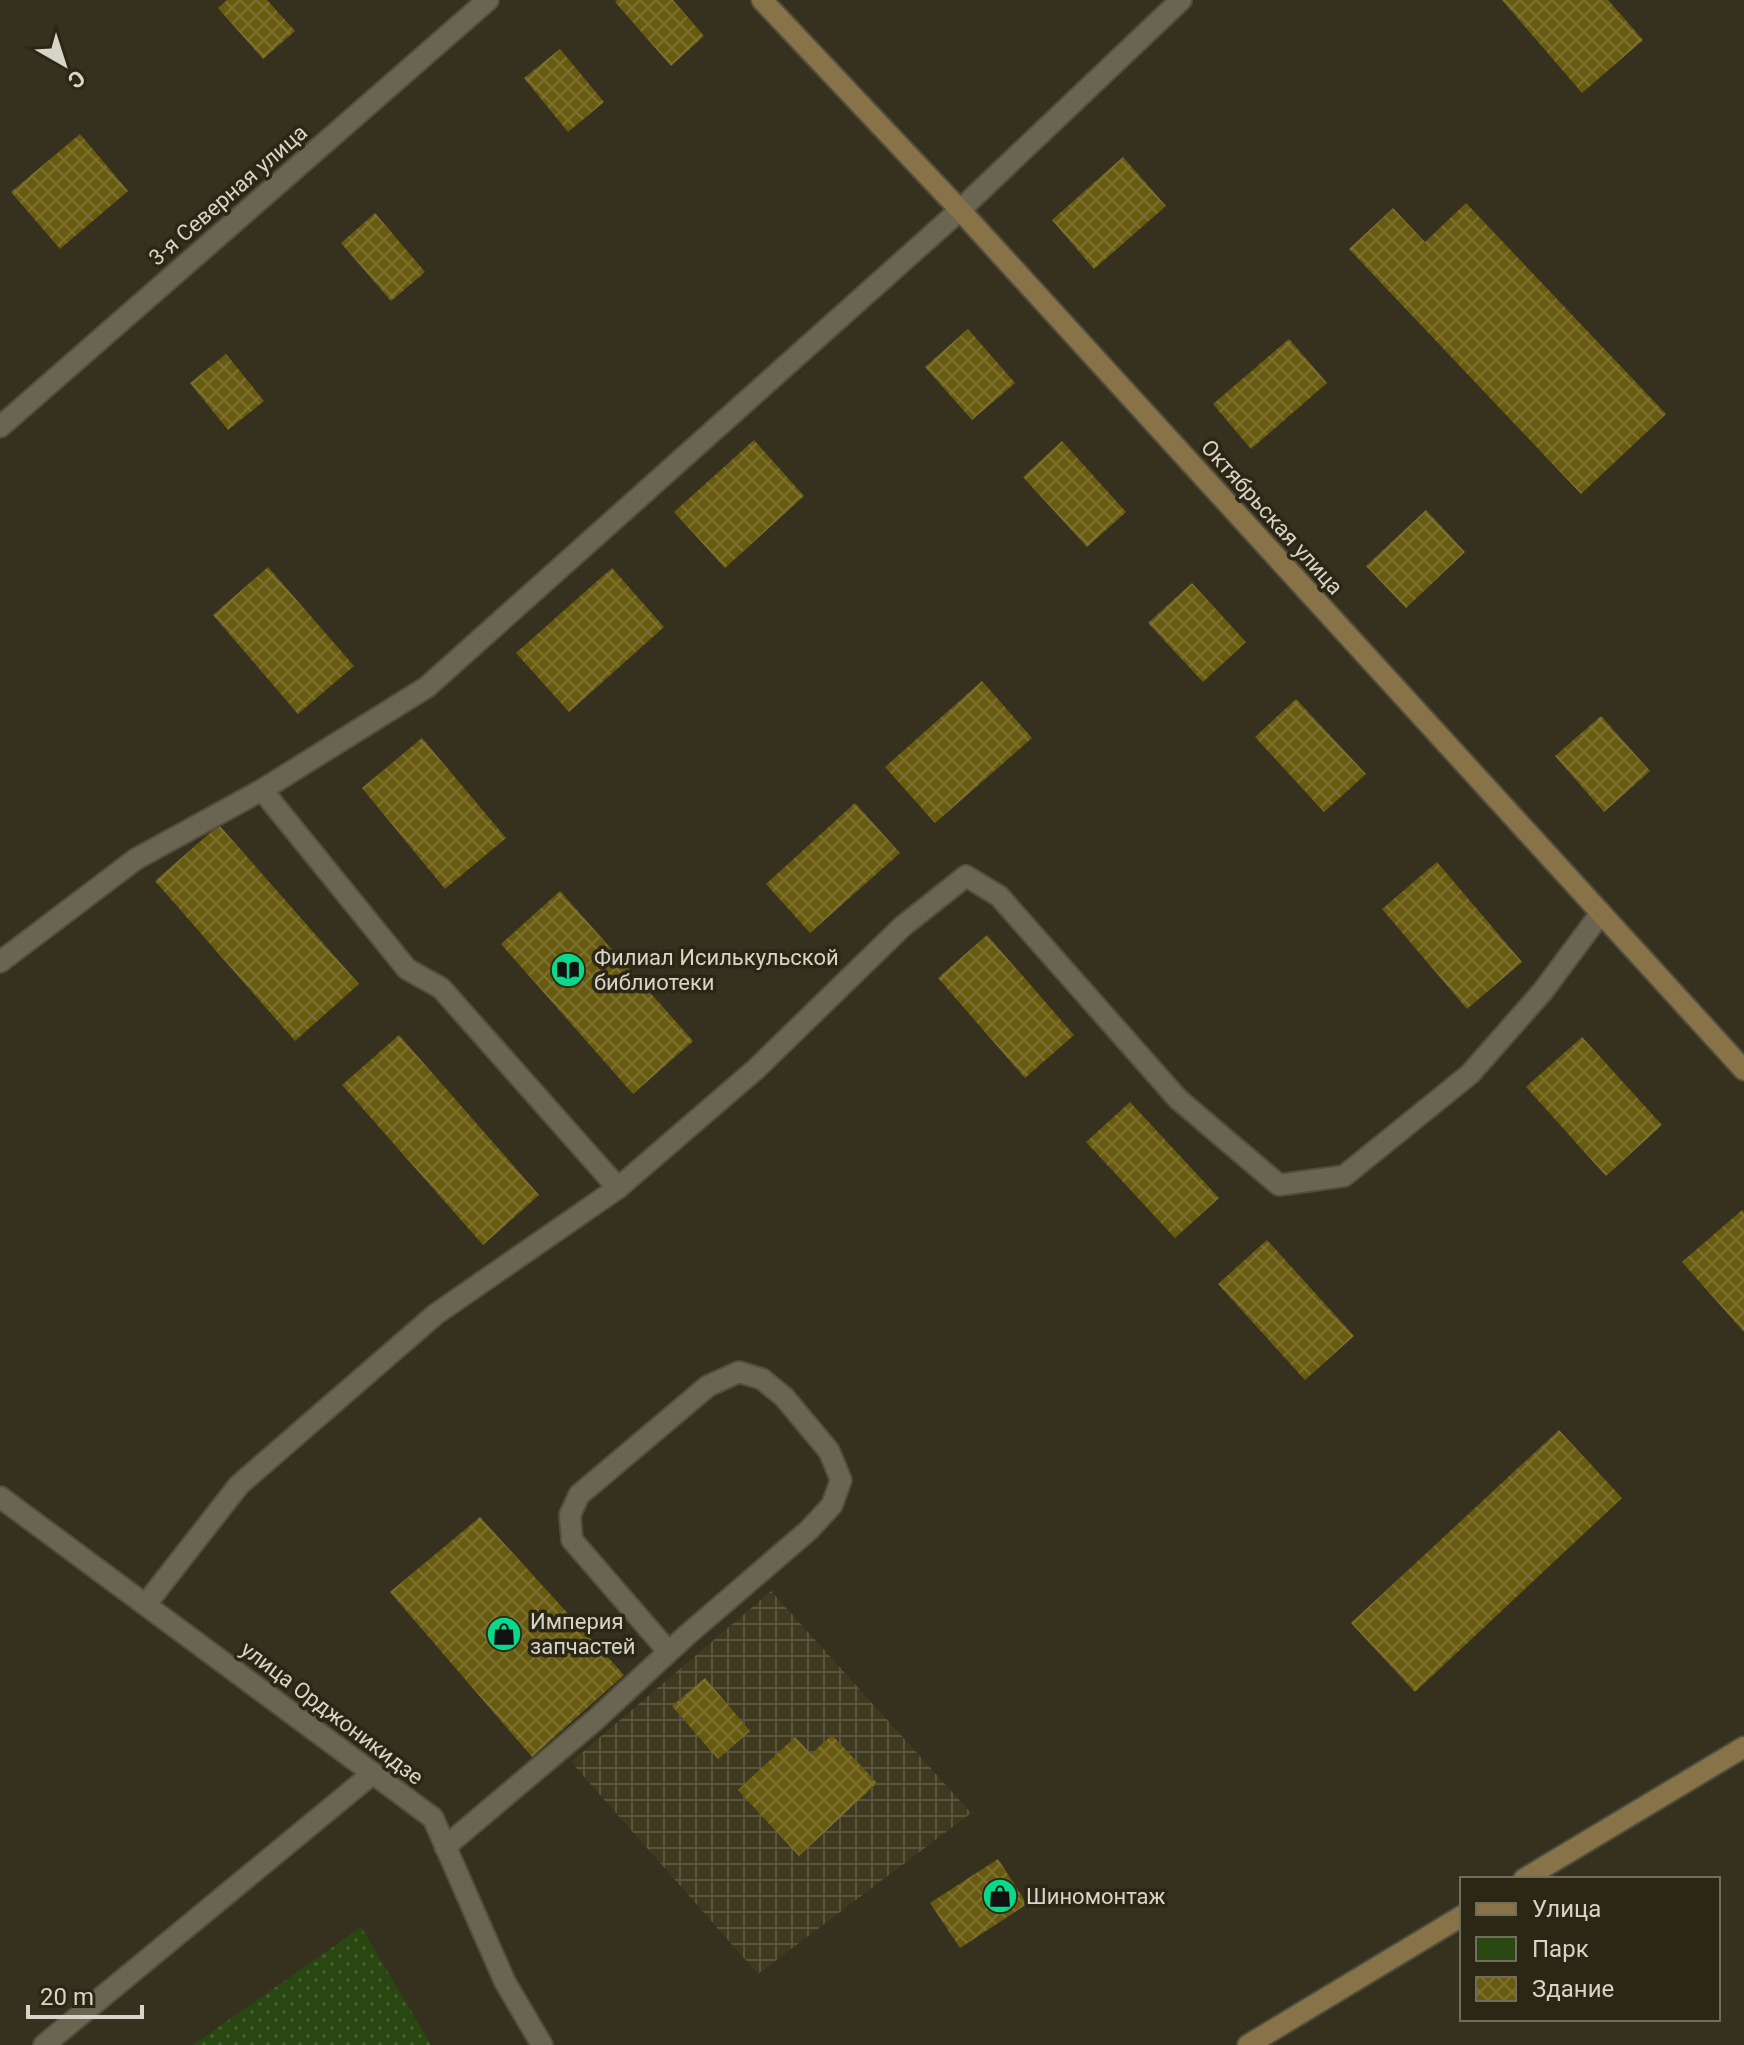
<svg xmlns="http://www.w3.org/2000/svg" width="1744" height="2045" viewBox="0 0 1744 2045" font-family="Roboto,sans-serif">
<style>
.industrial{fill:url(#industrial-grid)}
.green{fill:url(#green-dots)}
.building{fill:url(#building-cross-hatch)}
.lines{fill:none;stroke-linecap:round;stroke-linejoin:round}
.lane-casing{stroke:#514e3d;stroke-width:24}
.street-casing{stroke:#514e3d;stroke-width:24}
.secondary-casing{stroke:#514e3d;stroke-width:24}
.lane{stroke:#696550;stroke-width:20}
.street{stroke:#696550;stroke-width:20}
.secondary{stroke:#887248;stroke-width:20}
.labels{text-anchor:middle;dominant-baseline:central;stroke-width:7;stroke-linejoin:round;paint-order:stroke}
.street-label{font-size:22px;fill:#d7d5c9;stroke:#2b2714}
.poi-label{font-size:22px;fill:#d7d5c9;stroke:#2b2714;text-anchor:start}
</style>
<defs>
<pattern id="industrial-grid" width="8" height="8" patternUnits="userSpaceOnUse" patternTransform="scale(2)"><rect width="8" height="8" fill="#3f3a1f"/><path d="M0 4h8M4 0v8" fill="none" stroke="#5a563e"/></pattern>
<pattern id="green-dots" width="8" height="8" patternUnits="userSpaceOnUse" patternTransform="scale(2)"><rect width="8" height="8" fill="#294711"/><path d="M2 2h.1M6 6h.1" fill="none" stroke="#476132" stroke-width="1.8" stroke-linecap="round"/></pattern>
<pattern id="building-cross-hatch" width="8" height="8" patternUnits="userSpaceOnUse" patternTransform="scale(2)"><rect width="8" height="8" fill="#685b10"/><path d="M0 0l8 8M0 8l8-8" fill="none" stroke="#7d7231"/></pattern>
</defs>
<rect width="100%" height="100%" fill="#35311e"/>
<polygon class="industrial" points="771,1591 971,1813 758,1974 571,1762"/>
<polygon class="green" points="361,1927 431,2045 193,2045"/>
<g class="building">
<polygon points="227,0 267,0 295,31 263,59 218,8"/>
<polygon points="617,0 673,0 704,36 671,66 615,2"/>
<polygon points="1502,0 1608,0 1643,40 1582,93"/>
<polygon points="560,49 604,102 568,132 524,78"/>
<polygon points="80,134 128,191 60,249 11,192"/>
<polygon points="1123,157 1166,206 1094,269 1052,220"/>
<polygon points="1466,203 1666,414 1581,494 1349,249 1393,208 1425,242"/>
<polygon points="375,213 425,272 391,301 341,243"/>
<polygon points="968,329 1015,383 972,420 925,367"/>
<polygon points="1289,339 1327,383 1251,449 1213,404"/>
<polygon points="226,354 264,401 228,430 190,383"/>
<polygon points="754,440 804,496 725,568 674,512"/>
<polygon points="1062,441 1126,512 1087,547 1023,477"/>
<polygon points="1426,510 1465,552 1406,608 1366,566"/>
<polygon points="268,567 354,666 298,714 213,615"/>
<polygon points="612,568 664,627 569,712 516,653"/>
<polygon points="1192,583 1246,642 1203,682 1148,623"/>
<polygon points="982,681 1032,738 935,823 885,767"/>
<polygon points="1296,699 1366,774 1324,812 1255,737"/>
<polygon points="1601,716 1650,771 1604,812 1555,756"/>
<polygon points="422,738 506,838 445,889 362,788"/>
<polygon points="855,803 900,853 810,933 766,884"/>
<polygon points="219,825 359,984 295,1041 155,881"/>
<polygon points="1437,862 1522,962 1467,1009 1382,909"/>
<polygon points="560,891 693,1041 633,1094 501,944"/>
<polygon points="987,935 1074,1035 1025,1078 938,978"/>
<polygon points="399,1035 539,1195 483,1245 342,1085"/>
<polygon points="1582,1037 1662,1125 1606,1176 1526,1087"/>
<polygon points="1130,1102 1219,1198 1175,1238 1086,1142"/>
<polygon points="1742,1210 1744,1212 1744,1332 1682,1262"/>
<polygon points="1267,1240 1354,1336 1305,1380 1218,1284"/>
<polygon points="1559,1430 1622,1498 1415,1692 1351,1623"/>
<polygon points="480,1517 624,1675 532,1757 390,1592"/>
<polygon points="705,1678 750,1731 718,1759 672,1706"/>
<polygon points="832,1735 877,1783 799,1856 738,1790 795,1737 811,1754"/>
<polygon points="998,1859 1027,1904 960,1948 930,1903"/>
</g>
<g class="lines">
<g class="lane-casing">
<g id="lane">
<polyline points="262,790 407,969 441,988 618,1188"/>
<polyline points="0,962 136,859 262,790 427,687 960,210 1181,0"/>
<polyline points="445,1847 594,1721 687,1635 809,1530 832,1505 841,1480 829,1451 784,1397 762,1379 739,1372 708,1386 579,1495 570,1515 572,1540 668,1651"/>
<polyline points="44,2045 372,1774"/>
</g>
</g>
<g class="street-casing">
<g id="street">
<polyline points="0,427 488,0"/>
<polyline points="0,1497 433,1818 505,1982 542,2045"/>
<polyline points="146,1604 239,1485 436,1314 618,1188 756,1069 903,926 966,876 999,896 1178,1099 1279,1185 1344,1176 1470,1074 1543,991 1601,913"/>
</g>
</g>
<g class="secondary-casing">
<g id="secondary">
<polyline points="762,0 960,210 1744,1070"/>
<polyline points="1524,1879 1744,1747"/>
<polyline points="1248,2045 1462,1916"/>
</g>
</g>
<use href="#lane" class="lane"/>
<use href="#street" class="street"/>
<use href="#secondary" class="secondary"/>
</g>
<defs>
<g id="library-disc" transform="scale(1.8)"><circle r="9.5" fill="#09d98b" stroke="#2b2714"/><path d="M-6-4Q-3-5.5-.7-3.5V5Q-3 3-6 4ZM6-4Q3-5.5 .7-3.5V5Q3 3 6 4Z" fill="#111"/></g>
<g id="shop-disc" transform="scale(1.8)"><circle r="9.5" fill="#09d98b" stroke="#2b2714"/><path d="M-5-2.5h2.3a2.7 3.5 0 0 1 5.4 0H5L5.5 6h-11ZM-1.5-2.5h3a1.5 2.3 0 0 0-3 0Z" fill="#111"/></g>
</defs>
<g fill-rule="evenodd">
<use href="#library-disc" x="568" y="970"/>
<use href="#shop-disc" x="504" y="1634"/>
<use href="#shop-disc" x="1000" y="1896"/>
</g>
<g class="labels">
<g class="street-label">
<text transform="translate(228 195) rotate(-41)">3-я Северная улица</text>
<text transform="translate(1272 517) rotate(48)">Октябрьская улица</text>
<text transform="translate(332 1713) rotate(37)">улица Орджоникидзе</text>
</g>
<g class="poi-label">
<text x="594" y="957">Филиал Исилькульской<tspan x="594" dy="25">библиотеки</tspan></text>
<text x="530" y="1621">Империя<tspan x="530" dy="25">запчастей</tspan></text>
<text x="1026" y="1896">Шиномонтаж</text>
</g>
</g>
<rect x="1460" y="1877" width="260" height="144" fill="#2b2714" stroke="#706d5c" stroke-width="2"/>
<rect x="1476" y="1903" width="40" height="12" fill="#887248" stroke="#706d5c" stroke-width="2"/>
<text x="1532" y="1917" font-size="24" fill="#d7d5c9">Улица</text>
<rect x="1476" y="1937" width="40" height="24" fill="#294711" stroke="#706d5c" stroke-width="2"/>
<text x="1532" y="1957" font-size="24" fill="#d7d5c9">Парк</text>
<rect x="1476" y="1977" width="40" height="24" fill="url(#building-cross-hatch)" stroke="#706d5c" stroke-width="2"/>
<text x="1532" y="1997" font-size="24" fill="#d7d5c9">Здание</text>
<g transform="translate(64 64) rotate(141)" stroke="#2b2714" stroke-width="6" paint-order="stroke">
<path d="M0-6L14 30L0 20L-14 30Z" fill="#d7d5c9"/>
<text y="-12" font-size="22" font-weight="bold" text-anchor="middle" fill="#d7d5c9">С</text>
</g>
<path d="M28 2005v12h114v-12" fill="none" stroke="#d7d5c9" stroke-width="4"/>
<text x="40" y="2005" font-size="24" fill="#d7d5c9" stroke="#2b2714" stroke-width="6" paint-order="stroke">20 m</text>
</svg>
